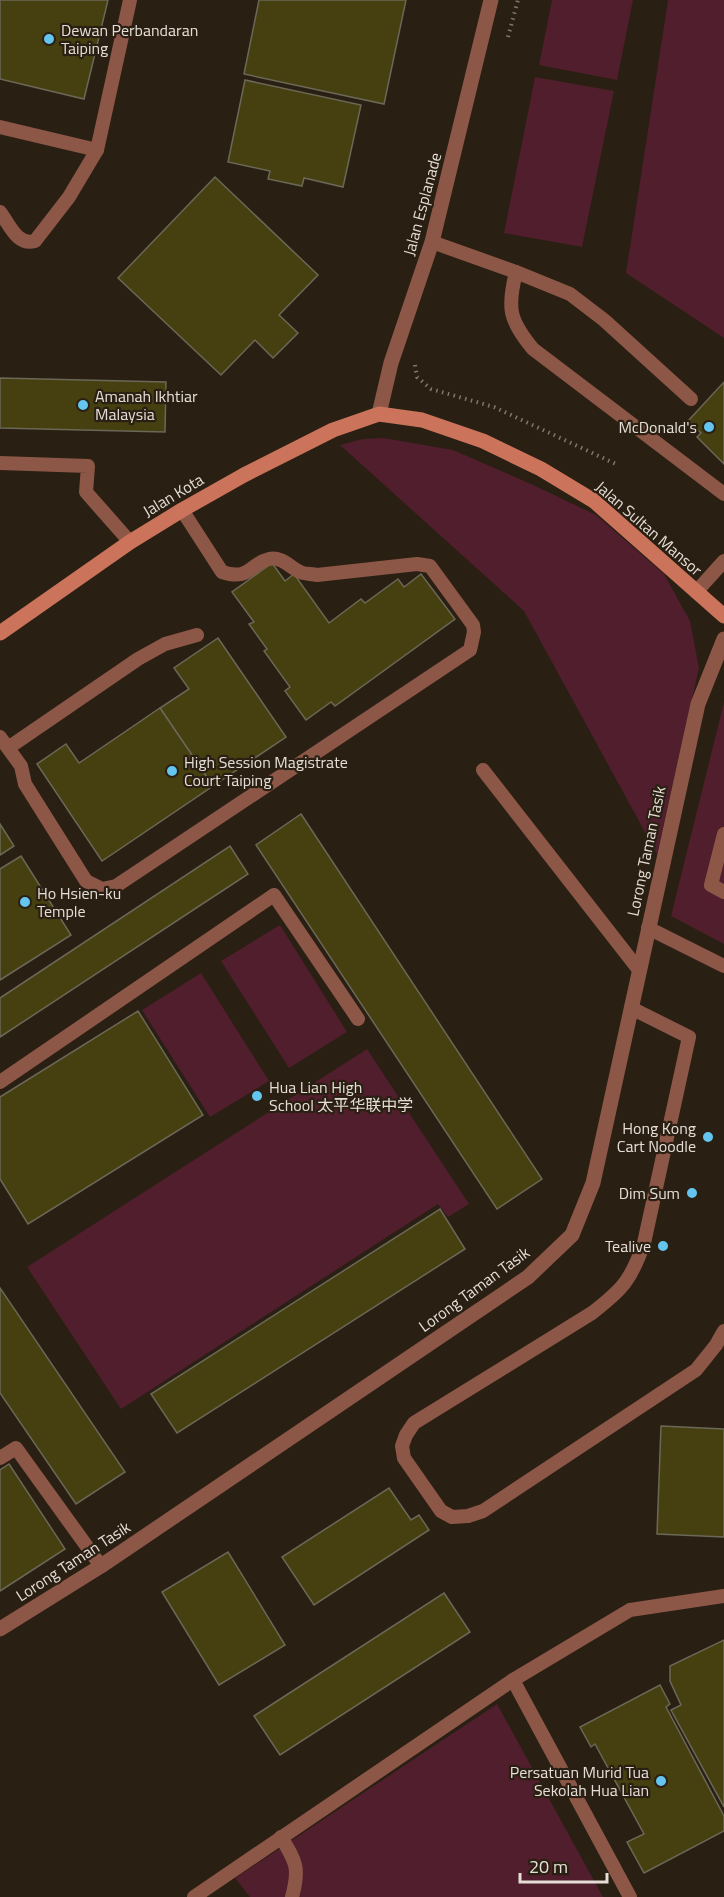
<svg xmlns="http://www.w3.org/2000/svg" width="724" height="1897" viewBox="0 0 724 1897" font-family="'Titillium Web','Noto Sans SC',sans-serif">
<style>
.green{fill:#501e2c}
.building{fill:#463f0f;stroke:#6b6857;stroke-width:1.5}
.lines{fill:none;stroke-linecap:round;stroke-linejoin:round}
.path{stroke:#80776d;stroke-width:4;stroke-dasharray:1.5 4.5;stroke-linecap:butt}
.service{stroke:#8d5747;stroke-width:14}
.minor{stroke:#8d5747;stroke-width:15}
.secondary{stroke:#cb745b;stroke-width:15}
.poi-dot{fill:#64c5ee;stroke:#2a1f13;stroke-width:2}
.labels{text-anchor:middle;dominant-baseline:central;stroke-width:4.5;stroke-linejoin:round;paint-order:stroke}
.poi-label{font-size:16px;fill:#e6ded6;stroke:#2a1f13;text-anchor:start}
.street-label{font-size:16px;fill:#e6ded6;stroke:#2a1f13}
</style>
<rect width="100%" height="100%" fill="#2a1f13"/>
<g class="green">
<polygon points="552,0 633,0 617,80 539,65"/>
<polygon points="668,0 724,0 724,338 626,273"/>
<polygon points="535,77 614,91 582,247 504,233"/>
<polygon points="383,438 453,450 531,484 596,515 664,574 690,621 699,668 657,854 524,611 340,445 363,439"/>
<polygon points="724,702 724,944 671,916"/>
<polygon points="280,925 347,1032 289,1068 221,961"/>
<polygon points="201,973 269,1081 210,1117 142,1010"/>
<polygon points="367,1049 469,1204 448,1217 438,1204 121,1409 27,1267"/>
<polygon points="497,1704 603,1897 250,1897 235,1878"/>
</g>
<g class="building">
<polygon points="0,0 108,0 84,99 0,79"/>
<polygon points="259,0 406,0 384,104 244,74"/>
<polygon points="245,80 361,105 343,187 304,178 302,186 268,179 270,171 228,162"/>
<polygon points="215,177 318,275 279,315 298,333 273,358 255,340 221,375 118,278"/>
<polygon points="0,378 166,382 165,432 0,428"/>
<polygon points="724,382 724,464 697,437 701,433 688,421"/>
<polygon points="272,563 285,581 294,574 329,623 361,599 365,603 398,579 404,587 421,574 455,619 335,706 331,702 306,720 285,691 290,687 264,651 267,649 249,624 254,622 232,592"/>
<polygon points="218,638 286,737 213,786 160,708 189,689 174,668"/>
<polygon points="160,708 213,786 102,861 37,764 66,744 79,763"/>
<polygon points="301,814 542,1179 497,1209 256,845"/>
<polygon points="0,824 14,846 0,855"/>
<polygon points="230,846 248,874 0,1037 0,998"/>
<polygon points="21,856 71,935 0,980 0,869"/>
<polygon points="138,1011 203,1115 28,1224 0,1179 0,1097"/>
<polygon points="440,1209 465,1249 177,1433 151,1394"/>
<polygon points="0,1288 125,1472 76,1504 0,1393"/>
<polygon points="661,1426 724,1429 724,1537 657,1534"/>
<polygon points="9,1464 65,1549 0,1591 0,1470"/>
<polygon points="389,1488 411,1520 419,1515 429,1530 314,1605 282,1557"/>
<polygon points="228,1552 285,1645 219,1685 162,1592"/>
<polygon points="444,1593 470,1632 280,1755 254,1716"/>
<polygon points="724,1640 724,1807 671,1710 681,1705 670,1681 670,1666"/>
<polygon points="660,1685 670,1704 666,1707 724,1816 724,1831 644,1873 627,1842 644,1834 595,1744 591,1747 580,1727"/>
</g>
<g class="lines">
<g class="path">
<polyline points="508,37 518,0"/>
<polyline points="415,365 417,377 431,389 494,407 618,465"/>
</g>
<g class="service">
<polyline points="0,127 97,150"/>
<path d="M0,212C10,225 17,246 35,241L69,197L97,150L130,0"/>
<polyline points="432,242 516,272 570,294 604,320 691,399"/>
<path d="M516,272C507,308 509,320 533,349L724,494"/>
<polyline points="0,463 88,466 86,492 130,542"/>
<polyline points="696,592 724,561"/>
<polyline points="0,737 8,748 138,659 165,644 197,635"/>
<path d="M8,748L21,766L25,784L86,881L102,889L116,886L470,650L474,632L473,625L430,566L417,564L317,575C313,574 308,574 303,573C292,570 283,556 269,559C249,564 250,581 222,572L182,510"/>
<polyline points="483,770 639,970"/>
<polyline points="724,834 711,885 724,892"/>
<polyline points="648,928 724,966"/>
<path d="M631,1008L689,1037L644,1243C631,1280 623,1289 592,1313L414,1423L406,1435L402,1446L404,1458L441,1511L452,1517L468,1516L483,1511L696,1370L716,1345L724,1331"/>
<polyline points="0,1082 274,895 358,1019"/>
<polyline points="0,1458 16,1448 101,1566"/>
<polyline points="513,1680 630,1897"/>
<path d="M281,1837C296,1862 300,1868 292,1897"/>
<polyline points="194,1897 513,1680 630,1610 724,1596"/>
</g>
<g class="minor">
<polyline points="379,414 391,363 432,242 491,0"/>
<polyline points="0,1629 101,1566 528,1277 572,1235 593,1183 698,704 724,639"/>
</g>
<polyline class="secondary" points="0,633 130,542 182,510 244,475 333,430 379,414 422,420 483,441 541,469 594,501 724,616"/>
</g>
<g class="poi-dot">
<circle cx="49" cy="39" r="6"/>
<circle cx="83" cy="405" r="6"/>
<circle cx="709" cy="427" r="6"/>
<circle cx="172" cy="771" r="6"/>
<circle cx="25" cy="902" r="6"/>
<circle cx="257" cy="1096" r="6"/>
<circle cx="708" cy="1137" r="6"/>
<circle cx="692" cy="1193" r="6"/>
<circle cx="663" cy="1246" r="6"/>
<circle cx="661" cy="1781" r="6"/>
</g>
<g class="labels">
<g class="poi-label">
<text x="61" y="30">Dewan Perbandaran<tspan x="61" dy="18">Taiping</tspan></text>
<text x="95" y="396">Amanah Ikhtiar<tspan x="95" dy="18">Malaysia</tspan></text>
<text x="697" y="427" text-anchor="end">McDonald's</text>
<text x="184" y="762">High Session Magistrate<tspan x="184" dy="18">Court Taiping</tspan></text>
<text x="37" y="893">Ho Hsien-ku<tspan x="37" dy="18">Temple</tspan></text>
<text x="269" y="1087">Hua Lian High<tspan x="269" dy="18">School 太平华联中学</tspan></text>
<text x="696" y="1128" text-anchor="end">Hong Kong<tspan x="696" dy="18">Cart Noodle</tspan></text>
<text x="680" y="1193" text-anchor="end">Dim Sum</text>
<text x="651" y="1246" text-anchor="end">Tealive</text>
<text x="649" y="1772" text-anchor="end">Persatuan Murid Tua<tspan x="649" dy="18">Sekolah Hua Lian</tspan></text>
</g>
<g class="street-label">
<text transform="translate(422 204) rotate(-75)">Jalan Esplanade</text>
<text transform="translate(173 495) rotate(-31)">Jalan Kota</text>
<text transform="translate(649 528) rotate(41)">Jalan Sultan Mansor</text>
<text transform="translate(646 851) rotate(-78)">Lorong Taman Tasik</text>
<text transform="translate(474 1289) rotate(-36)">Lorong Taman Tasik</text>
<text transform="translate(73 1561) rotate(-33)">Lorong Taman Tasik</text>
</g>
</g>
<path d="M520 1873v9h87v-9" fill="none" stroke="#e6ded6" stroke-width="3"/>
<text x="529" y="1873" font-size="18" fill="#e6ded6" stroke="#2a1f13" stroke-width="4.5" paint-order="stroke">20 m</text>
</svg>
